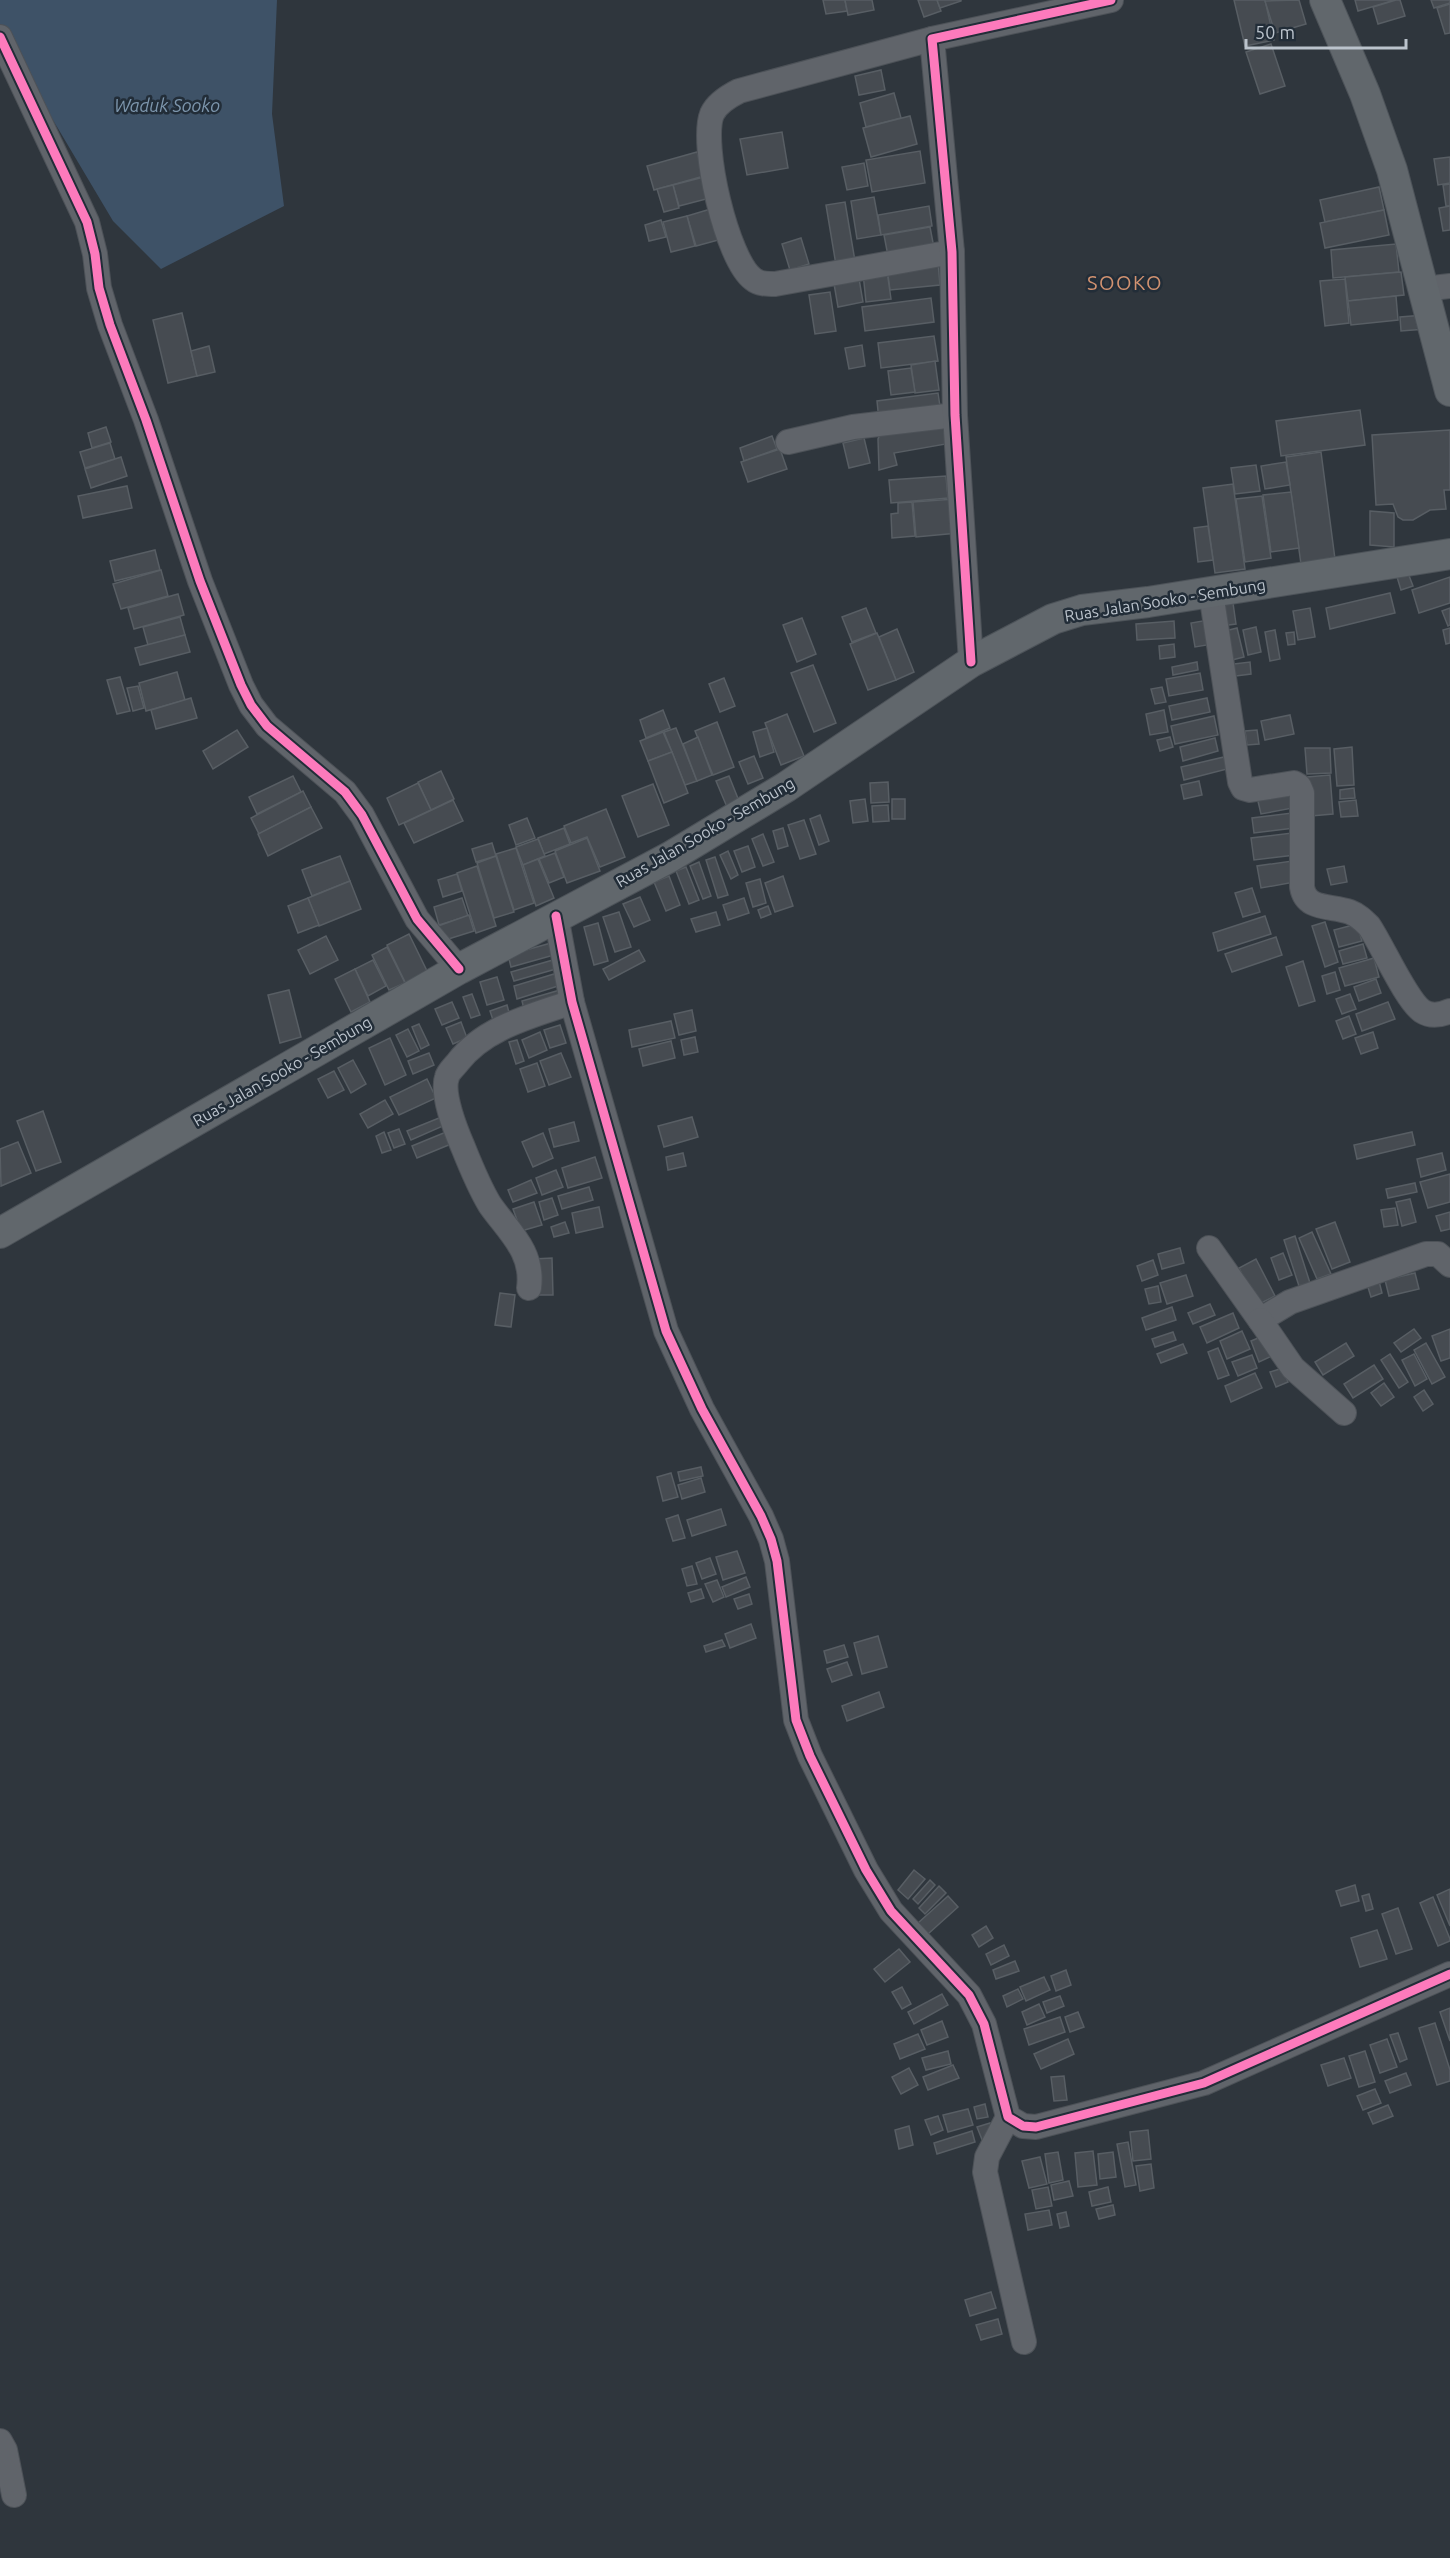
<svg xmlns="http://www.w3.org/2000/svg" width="1450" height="2558" viewBox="0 0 1450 2558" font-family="Ubuntu,sans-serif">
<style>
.water{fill:#3e5267}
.building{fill:#464b51;stroke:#585e64;stroke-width:1.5}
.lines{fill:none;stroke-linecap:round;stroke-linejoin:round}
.minor-casing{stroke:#4d5258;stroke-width:26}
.major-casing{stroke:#4d5359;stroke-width:32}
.minor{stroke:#60646a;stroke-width:24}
.major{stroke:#61676c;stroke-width:30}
.cycleway-casing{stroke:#222d38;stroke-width:13}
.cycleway{stroke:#fd7abc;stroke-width:9}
.labels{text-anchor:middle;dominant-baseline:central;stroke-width:5;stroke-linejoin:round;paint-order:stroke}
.street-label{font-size:16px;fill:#bbc3cc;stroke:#222d38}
.water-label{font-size:18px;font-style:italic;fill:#7d96ad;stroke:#222d38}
.quarter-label{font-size:20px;letter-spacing:1.5px;fill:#d29270;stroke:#222d38}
</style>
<rect width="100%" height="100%" fill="#2f363d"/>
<polygon class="water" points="0,0 277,0 272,114 284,206 161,269 113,221 0,31"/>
<g class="building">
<polygon points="823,0 845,0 847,11 826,14"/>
<polygon points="845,0 872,0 874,10 848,15"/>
<polygon points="918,0 937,0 941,11 924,17"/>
<polygon points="937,0 961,0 961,1 940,8"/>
<polygon points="1234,0 1265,0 1274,40 1245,46"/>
<polygon points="1299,0 1306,24 1275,33 1265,1"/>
<polygon points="1355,0 1395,0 1358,11"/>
<polygon points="1396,0 1400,0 1405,16 1378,24 1373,7"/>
<polygon points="1431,0 1450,0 1450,3 1434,8"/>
<polygon points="1450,4 1450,33 1445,34 1437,8"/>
<polygon points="1271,44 1285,86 1260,94 1246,52"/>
<polygon points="881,70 885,90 859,95 855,76"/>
<polygon points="894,93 901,118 866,127 860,103"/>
<polygon points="910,116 917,144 871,157 863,128"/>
<polygon points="782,132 788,168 747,175 740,139"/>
<polygon points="920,151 925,183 872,192 866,160"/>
<polygon points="697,152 704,176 654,190 647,166"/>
<polygon points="1450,157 1450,183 1438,185 1434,159"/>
<polygon points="864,163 868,186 847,190 842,167"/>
<polygon points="704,177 710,198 679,206 673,185"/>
<polygon points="1450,184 1450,206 1446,206 1443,185"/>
<polygon points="673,185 679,208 664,212 657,189"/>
<polygon points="1379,187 1384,210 1325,222 1320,200"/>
<polygon points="874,197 881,235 857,239 851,201"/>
<polygon points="845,202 855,261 836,265 826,205"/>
<polygon points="929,206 932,226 881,235 878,215"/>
<polygon points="1450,206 1450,230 1443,231 1439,208"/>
<polygon points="714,208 722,239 696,246 687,216"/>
<polygon points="1384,210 1389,235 1325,248 1320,223"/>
<polygon points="687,216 695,246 671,252 663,222"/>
<polygon points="661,220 666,237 649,241 645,225"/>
<polygon points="930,227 934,248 888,256 884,235"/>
<polygon points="801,238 809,264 790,270 782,244"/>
<polygon points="1396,244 1399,272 1333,278 1331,250"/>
<polygon points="938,262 940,285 890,290 887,268"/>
<polygon points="887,271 891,299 866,302 863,273"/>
<polygon points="1401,272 1404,295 1348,301 1345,277"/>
<polygon points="858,273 863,302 838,307 833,278"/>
<polygon points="1345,279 1349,323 1325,326 1320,281"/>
<polygon points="830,292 836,331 815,334 809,295"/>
<polygon points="1396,296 1398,320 1351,325 1348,301"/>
<polygon points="931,298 934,322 865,331 862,307"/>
<polygon points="182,313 197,376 168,383 153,320"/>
<polygon points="1424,315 1426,329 1401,331 1400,317"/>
<polygon points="934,336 938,361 881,368 878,343"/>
<polygon points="862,345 865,366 849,369 845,348"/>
<polygon points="209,346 215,372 197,376 191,351"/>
<polygon points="935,361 939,390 915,393 911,365"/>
<polygon points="911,368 915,392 891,395 888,371"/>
<polygon points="938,393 941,413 879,421 877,401"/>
<polygon points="1360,410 1365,445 1281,456 1276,421"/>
<polygon points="942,418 946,444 894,453 897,465 879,470 878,439 884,426"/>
<polygon points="106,427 111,442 92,448 88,433"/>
<polygon points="1450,430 1450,490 1444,490 1446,509 1430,510 1413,520 1403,520 1398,517 1393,504 1376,505 1372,435"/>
<polygon points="772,436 777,449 744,461 740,448"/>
<polygon points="864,438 870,463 849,468 843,443"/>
<polygon points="110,443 115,459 85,468 80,452"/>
<polygon points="780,449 787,469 748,482 741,462"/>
<polygon points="1321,452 1335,559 1301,564 1286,457"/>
<polygon points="121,457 127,476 91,488 85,469"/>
<polygon points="1286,462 1290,485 1265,489 1261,466"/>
<polygon points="1256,465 1260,491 1235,494 1231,468"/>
<polygon points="946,476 948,498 891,503 889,480"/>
<polygon points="1233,484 1245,569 1215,573 1203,488"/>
<polygon points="127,486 132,508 83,518 78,496"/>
<polygon points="1291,492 1299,548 1271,552 1263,495"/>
<polygon points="1262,496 1271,558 1245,562 1236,499"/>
<polygon points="955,499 958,533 916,537 913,502"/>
<polygon points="912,502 915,536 892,538 891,514 898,513 898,503"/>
<polygon points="1370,511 1394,513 1394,547 1370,545"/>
<polygon points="1208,526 1213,560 1198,562 1194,528"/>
<polygon points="155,550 160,570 115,581 110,561"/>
<polygon points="161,570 168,596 121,609 113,584"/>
<polygon points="1408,573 1413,586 1401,590 1397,577"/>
<polygon points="1450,577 1450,603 1419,613 1412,590"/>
<polygon points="1390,593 1395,613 1330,629 1326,608"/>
<polygon points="178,594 184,615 134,629 128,608"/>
<polygon points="1233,603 1236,624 1221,626 1218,605"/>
<polygon points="866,608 876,633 852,642 842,617"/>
<polygon points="1310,608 1315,637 1298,640 1293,611"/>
<polygon points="1450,608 1450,625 1448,626 1442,611"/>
<polygon points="180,617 185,635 148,645 143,627"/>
<polygon points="802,618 816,654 797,662 783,625"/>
<polygon points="1208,620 1213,644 1195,647 1191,623"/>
<polygon points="1174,621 1175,638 1137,640 1136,624"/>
<polygon points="1256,627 1261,652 1248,655 1243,630"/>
<polygon points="1237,628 1244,657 1228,661 1221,632"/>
<polygon points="1450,628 1450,643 1446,644 1443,630"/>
<polygon points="897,629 914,672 896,680 879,637"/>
<polygon points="1275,630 1280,659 1270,661 1265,632"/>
<polygon points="1294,632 1295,644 1288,645 1286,633"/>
<polygon points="877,633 896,680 868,690 850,644"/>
<polygon points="185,635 190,652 140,665 135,648"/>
<polygon points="1174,644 1175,657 1160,659 1159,646"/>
<polygon points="1197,662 1198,670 1173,675 1172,667"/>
<polygon points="1250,662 1251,674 1228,677 1226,665"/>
<polygon points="813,665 836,723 814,732 791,673"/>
<polygon points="177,672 185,700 146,711 139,683"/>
<polygon points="1200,673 1203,690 1169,696 1166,679"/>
<polygon points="120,677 130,711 117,714 107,680"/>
<polygon points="724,678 735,706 720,712 709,684"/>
<polygon points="138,686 144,708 133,711 127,688"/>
<polygon points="1162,687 1166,702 1155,704 1151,689"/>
<polygon points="191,698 197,718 156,729 151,710"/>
<polygon points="1207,698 1210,712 1172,720 1169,706"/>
<polygon points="663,710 670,728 646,738 640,720"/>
<polygon points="1164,710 1168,732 1150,735 1146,714"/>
<polygon points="787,714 804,756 781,765 765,723"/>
<polygon points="1290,715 1294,734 1265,740 1261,721"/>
<polygon points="1214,716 1218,735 1175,744 1171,726"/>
<polygon points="717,722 734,767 713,775 695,731"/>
<polygon points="676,728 697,781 685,785 664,732"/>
<polygon points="767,728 774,752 760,757 753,732"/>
<polygon points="237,730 248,747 213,769 203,751"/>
<polygon points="1257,730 1259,744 1247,745 1245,731"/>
<polygon points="663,732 672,752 648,761 640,741"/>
<polygon points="698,737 712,775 697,781 683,744"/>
<polygon points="1170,737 1173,747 1160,751 1157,740"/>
<polygon points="1215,738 1218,751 1183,761 1180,747"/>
<polygon points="1352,747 1354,785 1337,786 1334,749"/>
<polygon points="1305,748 1330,748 1331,773 1307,774"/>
<polygon points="672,752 688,793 664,803 648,761"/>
<polygon points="754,756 763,778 748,784 739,762"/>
<polygon points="1224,757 1227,769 1184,780 1181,767"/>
<polygon points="441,771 454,799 431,810 418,782"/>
<polygon points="1330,775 1333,814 1311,816 1307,777"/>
<polygon points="293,776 301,792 257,814 249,797"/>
<polygon points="729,776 739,801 727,807 716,781"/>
<polygon points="1199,781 1202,795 1184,799 1181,785"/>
<polygon points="888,782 889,802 871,803 870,783"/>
<polygon points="418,783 431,810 399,825 387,798"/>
<polygon points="653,784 669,825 638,837 622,796"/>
<polygon points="1354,788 1355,798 1340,799 1340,790"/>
<polygon points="1295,789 1298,807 1261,814 1257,797"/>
<polygon points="303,791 311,807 259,834 251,818"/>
<polygon points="865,799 868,821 853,823 850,801"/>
<rect x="892" y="799" width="13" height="20"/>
<polygon points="453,800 463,821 414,843 404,823"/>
<polygon points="1356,800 1358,816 1341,817 1339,802"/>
<polygon points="888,805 889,821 873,822 872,806"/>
<polygon points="311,807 322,828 268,856 258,834"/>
<polygon points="606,809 625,857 600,867 587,837 571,843 564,826"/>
<polygon points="1292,813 1294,828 1254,833 1252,818"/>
<polygon points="820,815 829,841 819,845 810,819"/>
<polygon points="527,818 535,838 516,845 509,825"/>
<polygon points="804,820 816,854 800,859 788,825"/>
<polygon points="564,828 570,844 544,854 538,838"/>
<polygon points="783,828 788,846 778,849 773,831"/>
<polygon points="1292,833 1295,855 1254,860 1251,838"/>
<polygon points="763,834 774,862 763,866 752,839"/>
<polygon points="587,838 600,871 567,883 555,851"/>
<polygon points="538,839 545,856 523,865 516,847"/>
<polygon points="492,843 496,856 476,862 472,849"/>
<polygon points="748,846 755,867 742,872 734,851"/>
<polygon points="516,848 534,903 514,910 496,854"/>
<polygon points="728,851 738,875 731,879 720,855"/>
<polygon points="555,853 564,877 549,883 539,859"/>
<polygon points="340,856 350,881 312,896 302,870"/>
<polygon points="496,856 514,912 494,918 477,863"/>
<polygon points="715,857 728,895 718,898 706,860"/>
<polygon points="538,859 554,898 536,906 523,865"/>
<polygon points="1292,861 1295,882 1261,888 1257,866"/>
<polygon points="699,862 711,896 703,899 690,866"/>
<polygon points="477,866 496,926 476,933 457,873"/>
<polygon points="1344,866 1347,882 1331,885 1327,869"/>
<polygon points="686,867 699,900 689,904 676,871"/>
<polygon points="457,874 462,891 443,897 438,880"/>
<polygon points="669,876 680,905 666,911 654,882"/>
<polygon points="783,876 793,906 775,912 765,883"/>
<polygon points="760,879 766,903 753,907 746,883"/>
<polygon points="350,881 361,909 319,926 308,898"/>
<polygon points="1252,888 1260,912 1243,917 1235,893"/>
<polygon points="640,897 650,920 634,927 623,904"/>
<polygon points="308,898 319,925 298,933 288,906"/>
<polygon points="462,898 468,916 439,925 434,907"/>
<polygon points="744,898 749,913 728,920 723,905"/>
<polygon points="768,906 771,914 761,918 758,910"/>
<polygon points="619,912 631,947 615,952 603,917"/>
<polygon points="716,912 720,925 696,932 691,919"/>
<polygon points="469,915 474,931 442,941 438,926"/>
<polygon points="1265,916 1271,934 1218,951 1213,933"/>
<polygon points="1325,922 1338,962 1325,967 1312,926"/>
<polygon points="598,923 608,961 594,965 584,927"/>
<polygon points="1357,924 1362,941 1339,947 1334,930"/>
<polygon points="409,934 428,973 406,984 387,945"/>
<polygon points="326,936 338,960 310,974 298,950"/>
<polygon points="1276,937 1282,955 1232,972 1225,954"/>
<polygon points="551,943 554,955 511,967 508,955"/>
<polygon points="1363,944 1367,958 1343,964 1339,951"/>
<polygon points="387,947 405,983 389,990 372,955"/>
<polygon points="639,950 645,961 609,980 603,969"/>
<polygon points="1374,958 1379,977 1345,986 1339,968"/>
<polygon points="373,960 386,986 368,996 355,969"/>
<polygon points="553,960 556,969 514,981 511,972"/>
<polygon points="1303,961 1315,1001 1299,1006 1286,967"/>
<polygon points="355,969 370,1002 351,1012 335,979"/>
<polygon points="1335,972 1340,990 1327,994 1322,976"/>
<polygon points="554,974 558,986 517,999 514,986"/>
<polygon points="497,977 504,1000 487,1005 480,982"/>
<polygon points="1376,979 1381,993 1359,1001 1354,987"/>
<polygon points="289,990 301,1037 280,1043 268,995"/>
<polygon points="560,990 564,1002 525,1013 522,1001"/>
<polygon points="472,994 480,1015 471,1018 463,997"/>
<polygon points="1350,994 1356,1009 1342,1014 1336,999"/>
<polygon points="452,1002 459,1018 442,1025 435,1009"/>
<polygon points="1388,1002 1395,1019 1362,1031 1356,1014"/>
<polygon points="507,1005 511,1020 495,1026 490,1011"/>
<polygon points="692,1010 696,1031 679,1035 674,1014"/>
<polygon points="1349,1016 1356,1034 1343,1039 1336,1021"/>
<polygon points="671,1021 675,1038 632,1047 629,1030"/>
<polygon points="461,1022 467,1038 453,1044 446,1028"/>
<polygon points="419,1024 429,1045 421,1049 412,1027"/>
<polygon points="560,1025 566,1043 550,1048 544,1030"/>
<polygon points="408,1029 419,1051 407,1057 396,1035"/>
<polygon points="540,1032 547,1050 529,1058 522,1040"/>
<polygon points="1373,1032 1378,1048 1361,1054 1355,1038"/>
<polygon points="695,1037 698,1052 684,1055 681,1040"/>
<polygon points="390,1038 406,1075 385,1085 369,1048"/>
<polygon points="517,1040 524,1061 516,1064 509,1042"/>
<polygon points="671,1041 675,1058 643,1066 639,1049"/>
<polygon points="429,1053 434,1065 413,1074 408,1061"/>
<polygon points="561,1053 571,1077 549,1085 540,1061"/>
<polygon points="353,1060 366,1084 351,1093 338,1068"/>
<polygon points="537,1063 545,1086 528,1092 520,1069"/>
<polygon points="334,1071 344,1090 328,1098 318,1079"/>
<polygon points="427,1079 436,1098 399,1115 390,1097"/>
<polygon points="385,1100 393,1114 368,1128 360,1114"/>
<polygon points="43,1111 61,1162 36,1171 17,1121"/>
<polygon points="692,1117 698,1137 664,1147 658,1126"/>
<polygon points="439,1118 443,1126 411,1140 407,1131"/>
<polygon points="574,1122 579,1141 554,1147 549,1129"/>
<polygon points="399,1129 405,1144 394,1148 388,1133"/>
<polygon points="384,1132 391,1150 382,1153 376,1136"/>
<polygon points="446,1132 451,1144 417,1158 412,1146"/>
<polygon points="1412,1132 1415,1145 1357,1159 1354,1145"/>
<polygon points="543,1133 553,1158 533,1167 522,1142"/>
<polygon points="18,1142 31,1173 1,1186 0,1149"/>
<polygon points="683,1153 686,1166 668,1170 666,1157"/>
<polygon points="1442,1153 1446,1170 1421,1177 1417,1159"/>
<polygon points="595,1157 602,1178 568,1188 562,1168"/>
<polygon points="556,1170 563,1187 542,1195 536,1178"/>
<polygon points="1450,1174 1450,1202 1428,1208 1420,1182"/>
<polygon points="531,1180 537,1193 513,1202 508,1190"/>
<polygon points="1415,1183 1417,1192 1388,1198 1386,1189"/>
<polygon points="589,1187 593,1200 562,1209 558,1196"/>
<polygon points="552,1198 558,1215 544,1220 539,1202"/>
<polygon points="1410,1199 1416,1222 1402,1226 1396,1202"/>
<polygon points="534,1202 542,1225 521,1231 513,1209"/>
<polygon points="599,1207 603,1227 576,1233 572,1213"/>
<polygon points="1395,1208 1398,1225 1384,1227 1381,1210"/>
<polygon points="1450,1212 1450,1229 1441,1231 1436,1216"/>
<polygon points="565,1222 569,1233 554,1237 551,1227"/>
<polygon points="1335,1222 1350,1262 1332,1269 1316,1229"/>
<polygon points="1312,1232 1331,1274 1317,1279 1299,1238"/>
<polygon points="1295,1236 1310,1283 1299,1286 1284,1240"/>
<polygon points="1180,1248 1184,1263 1162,1269 1158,1254"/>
<polygon points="1283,1253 1292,1275 1279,1280 1271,1258"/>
<polygon points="552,1258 553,1295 535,1295 533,1259"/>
<polygon points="1256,1259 1275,1296 1257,1305 1239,1268"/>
<polygon points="1153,1260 1158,1275 1142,1281 1137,1266"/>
<polygon points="1415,1273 1419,1289 1389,1296 1385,1280"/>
<polygon points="1186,1275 1193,1296 1167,1304 1160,1283"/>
<polygon points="1379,1281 1382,1293 1371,1297 1367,1284"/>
<polygon points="1158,1286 1161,1302 1149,1304 1145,1289"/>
<polygon points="500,1293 515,1295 511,1327 495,1325"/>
<polygon points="1210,1304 1215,1315 1193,1324 1188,1313"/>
<polygon points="1172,1307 1176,1320 1146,1330 1142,1318"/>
<polygon points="1233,1313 1239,1328 1207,1343 1200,1327"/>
<polygon points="1414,1329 1421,1338 1401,1352 1394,1343"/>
<polygon points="1450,1329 1450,1358 1441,1361 1432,1336"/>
<polygon points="1242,1331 1250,1349 1227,1359 1220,1341"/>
<polygon points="1173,1332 1176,1340 1155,1347 1152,1339"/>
<polygon points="1263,1336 1272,1356 1259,1362 1251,1341"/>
<polygon points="1346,1343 1354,1356 1323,1375 1315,1362"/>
<polygon points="1426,1343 1445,1377 1432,1384 1414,1350"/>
<polygon points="1183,1344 1187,1353 1161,1363 1157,1354"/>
<polygon points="1218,1348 1229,1375 1218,1379 1208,1352"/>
<polygon points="1390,1354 1408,1382 1399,1388 1381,1360"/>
<polygon points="1414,1354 1427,1379 1415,1386 1402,1360"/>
<polygon points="1252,1355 1257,1368 1238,1376 1232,1362"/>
<polygon points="1374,1365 1383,1379 1353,1398 1344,1384"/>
<polygon points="1283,1368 1288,1382 1276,1387 1270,1372"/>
<polygon points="1255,1373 1262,1388 1231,1402 1225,1386"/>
<polygon points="1384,1383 1394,1397 1381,1406 1371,1393"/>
<polygon points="1424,1390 1433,1404 1423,1411 1414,1397"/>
<polygon points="701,1467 703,1476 680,1481 678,1472"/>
<polygon points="671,1473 678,1497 663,1501 657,1477"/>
<polygon points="701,1478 705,1492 682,1499 678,1485"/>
<polygon points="721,1509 726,1525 692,1536 687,1520"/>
<polygon points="678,1515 685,1538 673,1541 666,1519"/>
<polygon points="737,1551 745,1573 723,1580 716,1557"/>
<polygon points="710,1558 716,1574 702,1579 696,1563"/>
<polygon points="692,1566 697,1584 687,1586 682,1569"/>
<polygon points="746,1577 750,1587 726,1597 722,1587"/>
<polygon points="717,1580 724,1597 713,1602 705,1584"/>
<polygon points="701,1589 704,1598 691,1602 688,1593"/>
<polygon points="749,1594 752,1604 738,1609 734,1599"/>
<polygon points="751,1624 756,1638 730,1648 725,1634"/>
<polygon points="878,1636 887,1667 862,1674 854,1643"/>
<polygon points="722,1640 725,1646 706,1652 704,1646"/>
<polygon points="844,1645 848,1657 827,1663 824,1651"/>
<polygon points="847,1662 852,1675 832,1682 827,1669"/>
<polygon points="879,1692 884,1707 847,1721 842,1706"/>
<polygon points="914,1870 925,1879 908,1899 898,1890"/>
<polygon points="930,1880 935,1885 918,1904 913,1899"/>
<polygon points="1355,1885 1359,1901 1341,1906 1336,1891"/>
<polygon points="939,1886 946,1893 925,1914 919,1908"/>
<polygon points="1450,1889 1450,1926 1437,1895"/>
<polygon points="1369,1894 1373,1909 1366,1911 1362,1896"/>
<polygon points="948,1896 958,1907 928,1934 918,1923"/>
<polygon points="1433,1897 1450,1939 1450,1941 1438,1946 1420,1903"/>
<polygon points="1398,1908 1412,1949 1396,1954 1382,1914"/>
<polygon points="986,1926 993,1938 979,1947 972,1935"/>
<polygon points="1377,1930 1387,1959 1360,1967 1351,1938"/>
<polygon points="1004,1945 1009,1956 991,1965 986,1954"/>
<polygon points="899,1949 910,1962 885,1982 874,1969"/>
<polygon points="1015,1961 1019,1971 996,1979 993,1970"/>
<polygon points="1066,1970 1071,1985 1056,1991 1051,1976"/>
<polygon points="1044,1977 1050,1990 1026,2001 1020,1987"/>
<polygon points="902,1987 911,2004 902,2009 892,1992"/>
<polygon points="1018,1989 1023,1999 1007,2007 1003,1996"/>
<polygon points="942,1994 948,2005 914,2024 908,2012"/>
<polygon points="1060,1996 1064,2006 1047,2013 1043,2002"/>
<polygon points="1039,2004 1045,2017 1027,2025 1022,2012"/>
<polygon points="1450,2008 1450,2041 1440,2012"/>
<polygon points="1078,2012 1084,2027 1070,2032 1065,2017"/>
<polygon points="1060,2017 1065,2032 1029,2045 1024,2029"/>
<polygon points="942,2021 948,2037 927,2045 921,2030"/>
<polygon points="1435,2023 1450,2070 1450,2081 1437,2085 1419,2028"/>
<polygon points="1398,2033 1407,2059 1400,2062 1390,2035"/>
<polygon points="918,2034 925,2049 900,2059 894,2044"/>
<polygon points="1068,2039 1074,2054 1041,2069 1034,2054"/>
<polygon points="1387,2039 1397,2067 1380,2073 1370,2045"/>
<polygon points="948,2051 951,2064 926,2070 922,2058"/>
<polygon points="1365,2051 1375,2082 1359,2087 1349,2056"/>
<polygon points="1344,2058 1351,2078 1328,2086 1321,2065"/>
<polygon points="953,2065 959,2078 928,2090 923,2077"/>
<polygon points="909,2068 918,2085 901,2094 892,2077"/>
<polygon points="1406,2073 1411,2085 1390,2093 1385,2081"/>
<polygon points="1064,2076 1067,2100 1054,2101 1051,2077"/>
<polygon points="1375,2089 1381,2103 1363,2110 1357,2096"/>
<polygon points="985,2104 988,2117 977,2119 974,2107"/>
<polygon points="1388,2105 1393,2116 1373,2124 1368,2113"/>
<polygon points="968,2109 973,2125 948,2132 943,2115"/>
<polygon points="938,2116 943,2130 931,2135 925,2120"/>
<polygon points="990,2123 995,2138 983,2142 977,2127"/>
<polygon points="909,2126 913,2145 899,2149 895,2130"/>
<polygon points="1148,2130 1151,2159 1133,2161 1130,2132"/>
<polygon points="972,2131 975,2142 937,2154 934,2143"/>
<polygon points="1128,2142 1136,2185 1125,2187 1117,2144"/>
<polygon points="1093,2151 1097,2185 1078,2187 1075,2153"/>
<polygon points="1058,2152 1063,2180 1049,2183 1045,2154"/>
<polygon points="1113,2152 1116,2177 1100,2179 1098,2154"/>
<polygon points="1040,2157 1047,2184 1029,2188 1022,2161"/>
<polygon points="1151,2164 1154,2188 1140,2191 1136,2166"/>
<polygon points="1069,2181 1073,2196 1054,2200 1051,2185"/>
<polygon points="1048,2187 1052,2206 1036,2209 1032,2190"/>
<polygon points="1108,2187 1111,2202 1092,2206 1089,2192"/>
<polygon points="1113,2205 1115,2215 1099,2219 1096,2209"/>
<polygon points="1049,2210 1052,2225 1028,2230 1025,2214"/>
<polygon points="1066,2212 1069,2226 1060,2228 1057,2214"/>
<polygon points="991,2292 996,2308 970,2316 965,2300"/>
<polygon points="998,2319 1002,2334 981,2340 976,2325"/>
</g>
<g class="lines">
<g class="minor-casing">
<g id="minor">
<polyline points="0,37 87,222 95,254 99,288 110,325 146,420 200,581 241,685 251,705 267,726 345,792 362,815 417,919 459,969"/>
<path d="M932,39L739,91C729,96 717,103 712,114C700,144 727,260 753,279C759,284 767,284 775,284L952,252"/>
<polyline points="1424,289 1450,286"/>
<polyline points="788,442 853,427 955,415"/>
<path d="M1211,593L1240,782L1243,788L1250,790L1294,783L1299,786L1302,793V887C1306,911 1331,905 1350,912C1358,915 1363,920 1369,926C1382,945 1406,1000 1422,1011C1431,1017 1441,1015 1450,1011"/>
<polyline points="971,662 955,415 952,252 932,39 1111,0"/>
<polyline points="556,916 572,1002 666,1331 702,1409 761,1516 771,1539 777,1561 796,1720 810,1756 866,1870 891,1911 969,1995 984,2024 1008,2117 1023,2126 1036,2127 1204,2083 1450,1974"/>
<polyline points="1209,1248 1260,1320 1290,1302 1426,1254 1438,1254 1450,1265"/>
<path d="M529,1288C534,1252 509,1232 490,1205C479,1187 471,1167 463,1147C456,1131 441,1094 447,1077C448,1072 455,1066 458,1062C485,1027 532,1016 572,1002"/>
<polyline points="1260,1320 1293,1368 1344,1413"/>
<polyline points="1008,2117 987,2157 985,2172 1024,2342"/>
<polyline points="0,2441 5,2450 14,2495"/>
</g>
</g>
<g class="major-casing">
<g id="major">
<polyline points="1325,0 1365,94 1392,170 1450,391"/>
<polyline points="0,1233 459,969 670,857 786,787 971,662 1053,619 1082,610 1148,602 1450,554"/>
</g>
</g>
<use href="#minor" class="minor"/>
<use href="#major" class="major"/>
<g class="cycleway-casing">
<g id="cycleway">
<polyline points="0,37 87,222 95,254 99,288 110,325 146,420 200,581 241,685 251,705 267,726 345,792 362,815 417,919 459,969"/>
<polyline points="971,662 955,415 952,252 932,39 1111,0"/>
<polyline points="556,916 572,1002 666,1331 702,1409 761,1516 771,1539 777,1561 796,1720 810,1756 866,1870 891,1911 969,1995 984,2024 1008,2117 1023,2126 1036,2127 1204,2083 1450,1974"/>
</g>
</g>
<use href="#cycleway" class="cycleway"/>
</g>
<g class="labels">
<g class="street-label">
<text transform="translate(1165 600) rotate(-9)">Ruas Jalan Sooko - Sembung</text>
<text transform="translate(705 832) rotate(-30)">Ruas Jalan Sooko - Sembung</text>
<text transform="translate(282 1071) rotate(-30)">Ruas Jalan Sooko - Sembung</text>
</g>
<g class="water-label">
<text x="167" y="105">Waduk Sooko</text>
</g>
<g class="quarter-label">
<text x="1125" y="282">SOOKO</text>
</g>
</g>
<path d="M1246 39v9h160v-9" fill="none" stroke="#bbc3cc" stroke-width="3"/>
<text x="1255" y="39" font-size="18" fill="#bbc3cc" stroke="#222d38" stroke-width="4.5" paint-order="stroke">50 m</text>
</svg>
